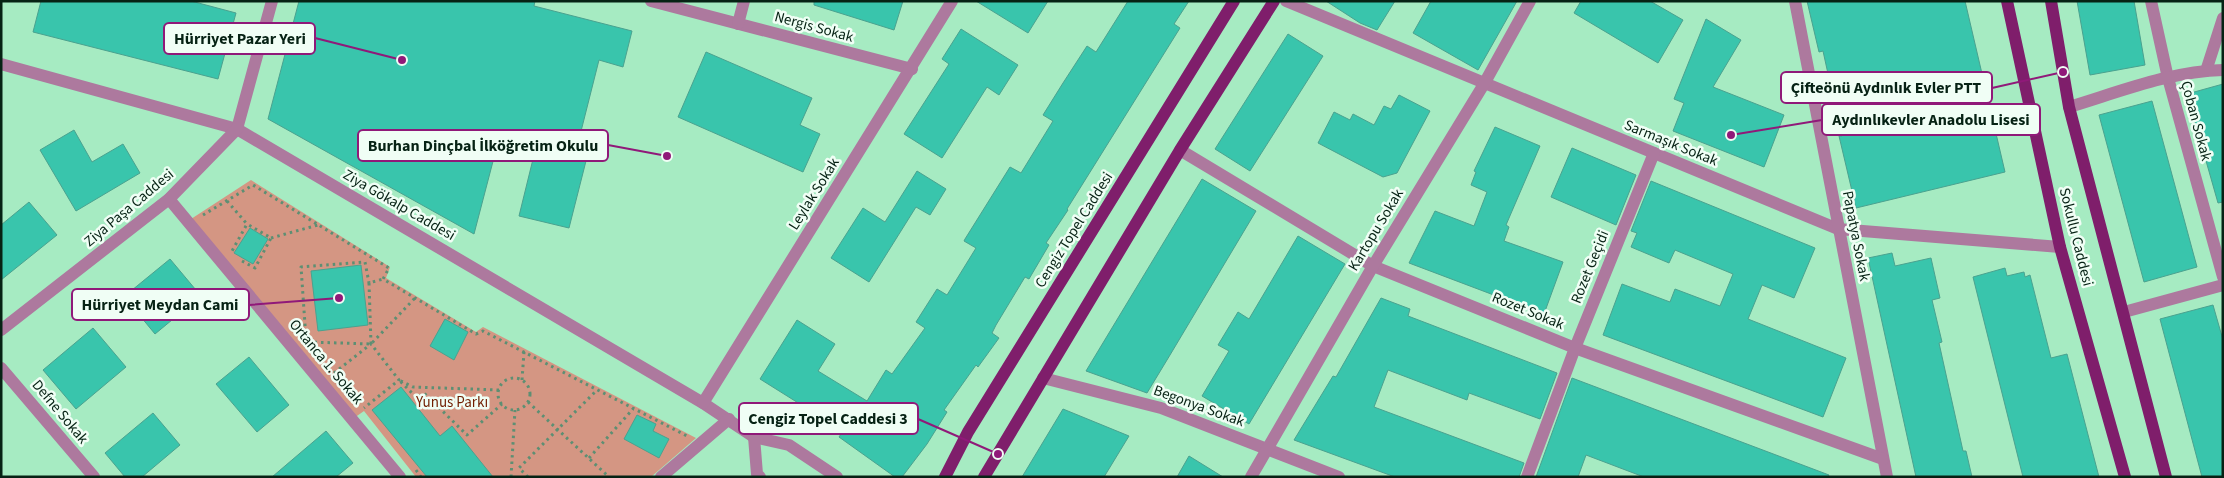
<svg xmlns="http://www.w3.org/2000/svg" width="2224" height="478" viewBox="0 0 2224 478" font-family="'Source Sans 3',sans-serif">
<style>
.green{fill:#d49683}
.building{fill:#39c5ac;stroke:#4aa28f}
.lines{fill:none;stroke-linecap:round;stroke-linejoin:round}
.path{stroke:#5d8f73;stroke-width:3;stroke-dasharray:2.5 4;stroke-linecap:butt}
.minor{stroke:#ad799e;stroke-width:12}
.primary{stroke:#7f1e6b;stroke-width:12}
.labels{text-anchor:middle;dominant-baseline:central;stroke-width:5;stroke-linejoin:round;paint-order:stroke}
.street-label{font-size:15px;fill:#062214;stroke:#f0fef5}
.park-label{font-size:15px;fill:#711e00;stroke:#f0fef5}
.leader{fill:none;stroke:#901979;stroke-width:2}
.callout-dot{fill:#901979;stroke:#f0fef5;stroke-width:2}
.callout{fill:#f0fef5;stroke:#901979;stroke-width:2}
.callout-label{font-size:16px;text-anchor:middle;font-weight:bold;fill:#062214}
</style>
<rect width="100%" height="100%" fill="#a6ebc2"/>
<polygon class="green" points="251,180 390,267 386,278 476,332 483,327 696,438 651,477 416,477 364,411 354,418 191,219"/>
<g class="building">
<polygon points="41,1 191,1 236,13 218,79 33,32"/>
<polygon points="299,1 535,1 534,6 632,31 623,67 599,60 575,155 587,157 569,228 519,216 534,155 497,146 474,234 268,119"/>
<polygon points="814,1 903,1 894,30 814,5"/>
<polygon points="976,1 1048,1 1028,33"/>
<polygon points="1128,1 1189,1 1174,24 1180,28 1067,209 1068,210 1046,243 1049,245 1029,279 1025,277 996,325 992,333 999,338 978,367 976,365 944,410 947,412 927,444 902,477 895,477 839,437 843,431 760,379 797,320 835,344 818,371 867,401 886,370 892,374 925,328 916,322 937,289 947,295 976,248 964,241 965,239 1010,167 1021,173 1053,121 1043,115 1063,83 1087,46 1096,52"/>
<polygon points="1326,1 1395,1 1377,30 1360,23"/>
<polygon points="1431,1 1517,1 1478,70 1413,33"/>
<polygon points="1581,1 1650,1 1683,20 1658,63 1574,13"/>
<polygon points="1807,1 1965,1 2005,172 1856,208 1839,136 1842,136 1832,92 1823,51 1819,52"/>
<polygon points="2077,1 2134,1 2145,65 2090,75"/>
<polygon points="1706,19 1741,40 1713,87 1784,115 1764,167 1673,131 1684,103 1674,99"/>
<polygon points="961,29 1018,65 999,95 987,87 942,158 904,134 949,64 942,59"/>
<polygon points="1288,34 1323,56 1250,171 1215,149"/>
<polygon points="706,52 812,98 800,125 820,134 803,172 678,117"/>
<polygon points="2223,84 2223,202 2218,203 2187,94"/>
<polygon points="1399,95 1430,111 1397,173 1383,177 1318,143 1334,112 1350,120 1353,114 1374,125 1384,106 1391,109"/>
<polygon points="2152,101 2197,267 2144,282 2099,115"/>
<polygon points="1495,127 1540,146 1506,225 1509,227 1504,241 1563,262 1544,314 1409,263 1435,211 1474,226 1487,192 1471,185 1476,172 1474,171"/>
<polygon points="74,130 92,162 123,144 140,173 76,211 40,150"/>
<polygon points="1572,148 1636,175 1616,225 1551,197"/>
<polygon points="917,171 946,189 930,215 916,207 869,282 831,258 863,208 885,222"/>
<polygon points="1202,179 1256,211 1170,355 1147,393 1086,371"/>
<polygon points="1651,181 1815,248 1794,298 1762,285 1748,319 1846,358 1823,417 1603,335 1622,284 1670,302 1675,289 1720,306 1733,274 1675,250 1669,263 1631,247 1637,233 1631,231"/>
<polygon points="29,202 57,235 1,280 1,225"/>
<polygon points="250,228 268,239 253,264 234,253"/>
<polygon points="1298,236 1345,264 1249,424 1202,396 1229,351 1218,345 1238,312 1249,319"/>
<polygon points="1892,253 1895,266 1931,258 1940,298 1932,300 1942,342 1939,343 1963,451 1966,451 1972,477 1916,477 1868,258"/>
<polygon points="170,259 201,296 155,334 136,311 126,295"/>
<polygon points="361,265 368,325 318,331 311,271"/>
<polygon points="2005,268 2007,276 2024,272 2025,277 2030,275 2051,358 2067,354 2099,477 2023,477 1973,277"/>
<polygon points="1381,298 1410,309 1408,316 1557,373 1540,419 1469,393 1467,400 1388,370 1374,407 1524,463 1519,477 1395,477 1294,440 1333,376 1336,377"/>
<polygon points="2213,305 2223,340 2223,477 2202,477 2160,319"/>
<polygon points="445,319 468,332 454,360 430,346"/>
<polygon points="93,328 126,367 76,409 43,370"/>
<polygon points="249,357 289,405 257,432 216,384"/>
<polygon points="1572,378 1829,475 1828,477 1644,477 1586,455 1578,477 1536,477"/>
<polygon points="401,387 440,436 452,426 493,477 427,477 372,410"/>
<polygon points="1063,409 1129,436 1104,477 1022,477"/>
<polygon points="153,413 180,445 142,477 125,477 105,453"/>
<polygon points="637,415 656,424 653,431 669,439 659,458 624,439"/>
<polygon points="326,431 353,463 336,477 272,477"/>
<polygon points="1189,456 1223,477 1177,477"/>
</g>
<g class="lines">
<g class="path">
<polyline points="227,201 247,224 232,251"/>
<polyline points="203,215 253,185 389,268 383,279 476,334 483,331 687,436"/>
<polyline points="271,238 318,225"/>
<polyline points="242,261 255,268 271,238 247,224"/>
<polyline points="306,339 301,267 365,262 369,283"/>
<polyline points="308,342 371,344 415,298"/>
<polyline points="371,344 369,283 383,279"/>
<polyline points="334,373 371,344 399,380 364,408"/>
<circle cx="514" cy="394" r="16"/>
<polyline points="522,380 524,352"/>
<polyline points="499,390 413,387 399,380 417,398 424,393 467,435 502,404"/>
<polyline points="528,402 609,477"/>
<polyline points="589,458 633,409"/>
<polyline points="416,470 421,477"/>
<polyline points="511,477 515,410"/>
<polyline points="528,477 519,468 597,390"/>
</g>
<g class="minor">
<polyline points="651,1 912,69"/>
<polyline points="1286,1 1838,229 2060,247"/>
<polyline points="1795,1 1887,477"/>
<polyline points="2151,1 2168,78 2223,277"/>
<polyline points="738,24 744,1"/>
<polyline points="1,64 237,129 703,403 754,437 789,445 837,477"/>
<polyline points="2206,71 2223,18"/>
<path d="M2069,107C2119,92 2171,71 2223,70"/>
<polyline points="1180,150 1373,266 1575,348 1883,459"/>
<polyline points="169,199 400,477"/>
<polyline points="2124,312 2223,285"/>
<polyline points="1,330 169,199 237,129 272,1"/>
<polyline points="1,368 94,477"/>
<polyline points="1043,378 1161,408 1339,477"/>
<polyline points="703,403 952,1"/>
<polyline points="754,437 757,474 760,477"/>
<polyline points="661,477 729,419"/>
<polyline points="1251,477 1373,266 1484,84 1530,1"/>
<polyline points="1527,477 1575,348 1654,153"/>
</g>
<g class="primary">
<polyline points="2007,1 2060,247 2125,477"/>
<polyline points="2051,1 2069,107 2166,477"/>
<polyline points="945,477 968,432 1234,1"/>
<polyline points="984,477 1180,150 1274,1"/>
</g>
</g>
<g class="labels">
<g class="street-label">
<text transform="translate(814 27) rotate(15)">Nergis Sokak</text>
<text transform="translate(2196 121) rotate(75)">Çoban Sokak</text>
<text transform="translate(1671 143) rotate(22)">Sarmaşık Sokak</text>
<text transform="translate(814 194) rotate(-58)">Leylak Sokak</text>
<text transform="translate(399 205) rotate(30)">Ziya Gökalp Caddesi</text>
<text transform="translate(129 208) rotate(-40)">Ziya Paşa Caddesi</text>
<text transform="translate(1074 230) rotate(-58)">Cengiz Topel Caddesi</text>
<text transform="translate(1376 230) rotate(-59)">Kartopu Sokak</text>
<text transform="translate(1856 236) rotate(79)">Papatya Sokak</text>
<text transform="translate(2076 237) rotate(76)">Sokullu Caddesi</text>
<text transform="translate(1590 267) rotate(-68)">Rozet Geçidi</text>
<text transform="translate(1528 311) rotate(22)">Rozet Sokak</text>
<text transform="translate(326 362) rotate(50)">Ortanca 1. Sokak</text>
<text transform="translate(1199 406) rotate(20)">Begonya Sokak</text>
<text transform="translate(60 412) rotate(50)">Defne Sokak</text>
</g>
<g class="park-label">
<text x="452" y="402">Yunus Parkı</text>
</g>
</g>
<path class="leader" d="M402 60L315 38M2063 72L1992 88M1731 135L1822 120M667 156L608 145M339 298L249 305M998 454L918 419"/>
<g class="callout-dot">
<circle cx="402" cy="60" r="5"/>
<circle cx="2063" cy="72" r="5"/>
<circle cx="1731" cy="135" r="5"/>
<circle cx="667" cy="156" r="5"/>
<circle cx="339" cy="298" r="5"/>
<circle cx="998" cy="454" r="5"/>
</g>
<g class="callout">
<rect x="164" y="23" width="151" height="31" rx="5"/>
<rect x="1781" y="72" width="211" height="31" rx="5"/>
<rect x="1822" y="104" width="218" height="31" rx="5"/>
<rect x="358" y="130" width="250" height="31" rx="5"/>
<rect x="72" y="289" width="177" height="31" rx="5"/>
<rect x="739" y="403" width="179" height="31" rx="5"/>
</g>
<g class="callout-label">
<text x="240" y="44">Hürriyet Pazar Yeri</text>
<text x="1886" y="93">Çifteönü Aydınlık Evler PTT</text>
<text x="1931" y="125">Aydınlıkevler Anadolu Lisesi</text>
<text x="483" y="151">Burhan Dinçbal İlköğretim Okulu</text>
<text x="160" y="310">Hürriyet Meydan Cami</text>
<text x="828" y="424">Cengiz Topel Caddesi 3</text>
</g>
<rect width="2224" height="478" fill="none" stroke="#062214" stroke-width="5"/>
</svg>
